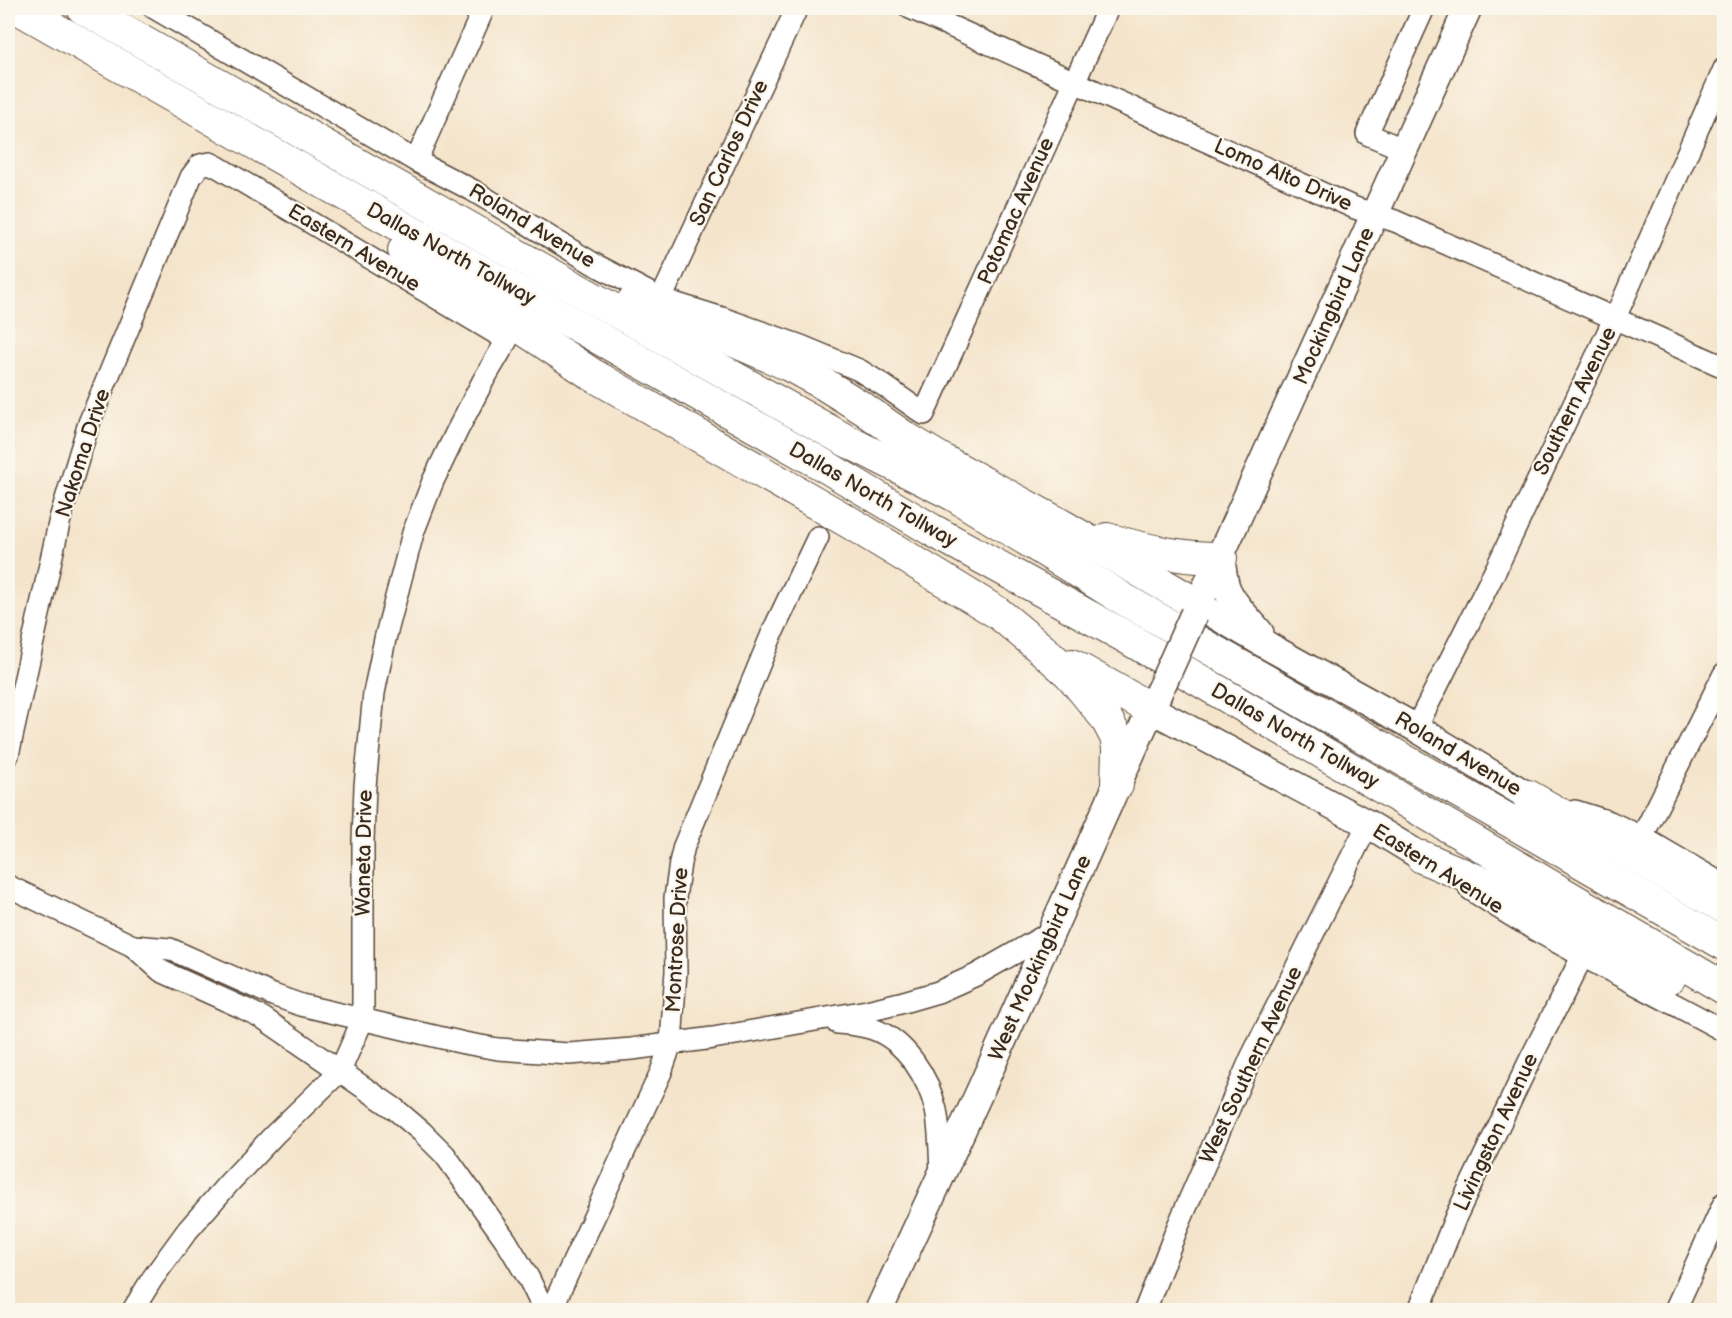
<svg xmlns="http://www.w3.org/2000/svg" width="1732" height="1318" viewBox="0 0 1732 1318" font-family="'Balsamiq Sans',sans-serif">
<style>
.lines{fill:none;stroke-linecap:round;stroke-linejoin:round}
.minor-casing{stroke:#574638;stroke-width:24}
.major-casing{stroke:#574638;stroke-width:30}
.highway-casing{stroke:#574638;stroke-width:34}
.minor{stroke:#fff;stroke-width:21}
.major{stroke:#fff;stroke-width:27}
.highway{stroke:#fff;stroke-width:32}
.major-bridge-casing{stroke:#574638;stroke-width:30;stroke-linecap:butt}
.major-bridge{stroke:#fff;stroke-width:27}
.labels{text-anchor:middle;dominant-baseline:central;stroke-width:4.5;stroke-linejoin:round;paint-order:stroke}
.street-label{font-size:21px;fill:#3b2a1e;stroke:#fbf7ec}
</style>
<rect width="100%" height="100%" fill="#fbf7ec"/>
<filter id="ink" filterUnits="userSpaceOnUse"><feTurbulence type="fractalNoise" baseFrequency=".0167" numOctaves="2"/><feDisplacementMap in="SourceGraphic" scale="12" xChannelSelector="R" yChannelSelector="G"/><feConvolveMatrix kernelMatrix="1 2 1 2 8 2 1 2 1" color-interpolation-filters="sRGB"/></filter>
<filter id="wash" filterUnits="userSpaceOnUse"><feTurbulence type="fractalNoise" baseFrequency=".008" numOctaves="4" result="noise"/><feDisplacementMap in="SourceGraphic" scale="24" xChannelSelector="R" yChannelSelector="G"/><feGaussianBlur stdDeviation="1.35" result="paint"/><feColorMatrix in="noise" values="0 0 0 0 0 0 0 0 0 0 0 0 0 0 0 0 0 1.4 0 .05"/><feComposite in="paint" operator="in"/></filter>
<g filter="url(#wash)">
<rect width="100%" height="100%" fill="#f4e4cb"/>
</g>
<g filter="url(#ink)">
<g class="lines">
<g class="minor-casing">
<g id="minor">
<polyline points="154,8 416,161 472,190 594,264 661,299 722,318 801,346 859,370 883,385 924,414 1108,8"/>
<polyline points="910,8 1355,208 1395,221 1724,367"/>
<polyline points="1405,150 1367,134 1424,8"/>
<polyline points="416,161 484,8"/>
<polyline points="661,299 797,8"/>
<polyline points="1416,728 1497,567 1624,298 1724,69"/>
<polyline points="8,755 60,519 89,423 191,177 200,165 210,163 218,167 507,340 483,381 457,431 433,481 413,533 385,639 374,693 365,786 363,841 363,1019 340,1071 274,1135 228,1184 187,1231 152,1279 133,1310"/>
<polyline points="1575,811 1610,822 1642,837 1724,885"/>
<polyline points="1642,837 1724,674"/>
<polyline points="8,886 133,946 161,971 243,1008 263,1018 395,1109 422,1132 445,1155 505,1239 529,1279 544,1310"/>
<path d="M1470,889C1551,944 1639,984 1724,1031"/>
<polyline points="133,946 170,949 273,995 301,1005 464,1043 498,1049 569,1054 632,1049 713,1038 867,1011 900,1003 938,992 976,975 1053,931"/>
<path d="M837,1023C849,1024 862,1025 873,1029C906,1041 928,1077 936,1110C940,1130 940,1153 941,1174"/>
<polyline points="551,1310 661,1072 671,1043 676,971 675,898 680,863 684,846 774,629 818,537"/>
<polyline points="1145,1310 1178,1226 1251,1058 1368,824"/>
<polyline points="1419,1310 1456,1216 1529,1062 1582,957"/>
<polyline points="1675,1310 1724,1203"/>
</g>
</g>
<g class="major-casing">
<g id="major">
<path d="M1221,558C1222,567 1223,578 1226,587C1232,604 1249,619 1260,633"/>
<polyline points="1198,605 1275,650 1416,728 1528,796"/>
<polyline points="1194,614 1468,8"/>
<polyline points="1151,709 1368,824 1422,857"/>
<polyline points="879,1310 980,1091 1160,689"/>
</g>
</g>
<g class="highway-casing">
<g id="highway">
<polyline points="18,8 316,178 825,466 932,530 1124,636 1724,988"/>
<polyline points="83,8 550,274 847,441 954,495 1120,597 1724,944"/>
<polyline points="404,250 593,375 849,522 998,613 1044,651 1070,674 1106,718 1116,737 1118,748 1117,785"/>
<polyline points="632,303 714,332 789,365 824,384 864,409 904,437 944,461 1061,525 1198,605"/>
<path d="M1107,539C1146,550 1179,558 1221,558"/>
<polyline points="1072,665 1151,709"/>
<polyline points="1528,796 1724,907"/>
<polyline points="1422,857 1506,893 1586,937 1670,977"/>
</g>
</g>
<use href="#minor" class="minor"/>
<use href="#major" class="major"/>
<use href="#highway" class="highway"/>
<g class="major-bridge-casing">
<polyline id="major-bridge" points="1162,685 1194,614"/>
</g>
<use href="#major-bridge" class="major-bridge"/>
</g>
</g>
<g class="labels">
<g class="street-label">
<text transform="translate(729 153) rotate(-65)">San Carlos Drive</text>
<text transform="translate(1283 175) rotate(24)">Lomo Alto Drive</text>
<text transform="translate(1016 211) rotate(-66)">Potomac Avenue</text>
<text transform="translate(532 226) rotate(31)">Roland Avenue</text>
<text transform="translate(354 248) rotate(31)">Eastern Avenue</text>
<text transform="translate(451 254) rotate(29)">Dallas North Tollway</text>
<text transform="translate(1334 306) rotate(-66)">Mockingbird Lane</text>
<text transform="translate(1575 401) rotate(-64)">Southern Avenue</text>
<text transform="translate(83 453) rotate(-72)">Nakoma Drive</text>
<text transform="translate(873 495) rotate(30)">Dallas North Tollway</text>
<text transform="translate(1295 736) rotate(30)">Dallas North Tollway</text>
<text transform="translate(1458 754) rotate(31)">Roland Avenue</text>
<text transform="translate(364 853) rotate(-89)">Waneta Drive</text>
<text transform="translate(1438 869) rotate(32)">Eastern Avenue</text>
<text transform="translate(677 940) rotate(-87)">Montrose Drive</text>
<text transform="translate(1040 958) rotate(-66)">West Mockingbird Lane</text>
<text transform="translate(1251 1065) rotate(-65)">West Southern Avenue</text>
<text transform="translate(1496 1132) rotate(-65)">Livingston Avenue</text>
</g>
</g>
<rect width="1732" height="1318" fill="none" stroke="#fbf7ec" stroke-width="30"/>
</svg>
